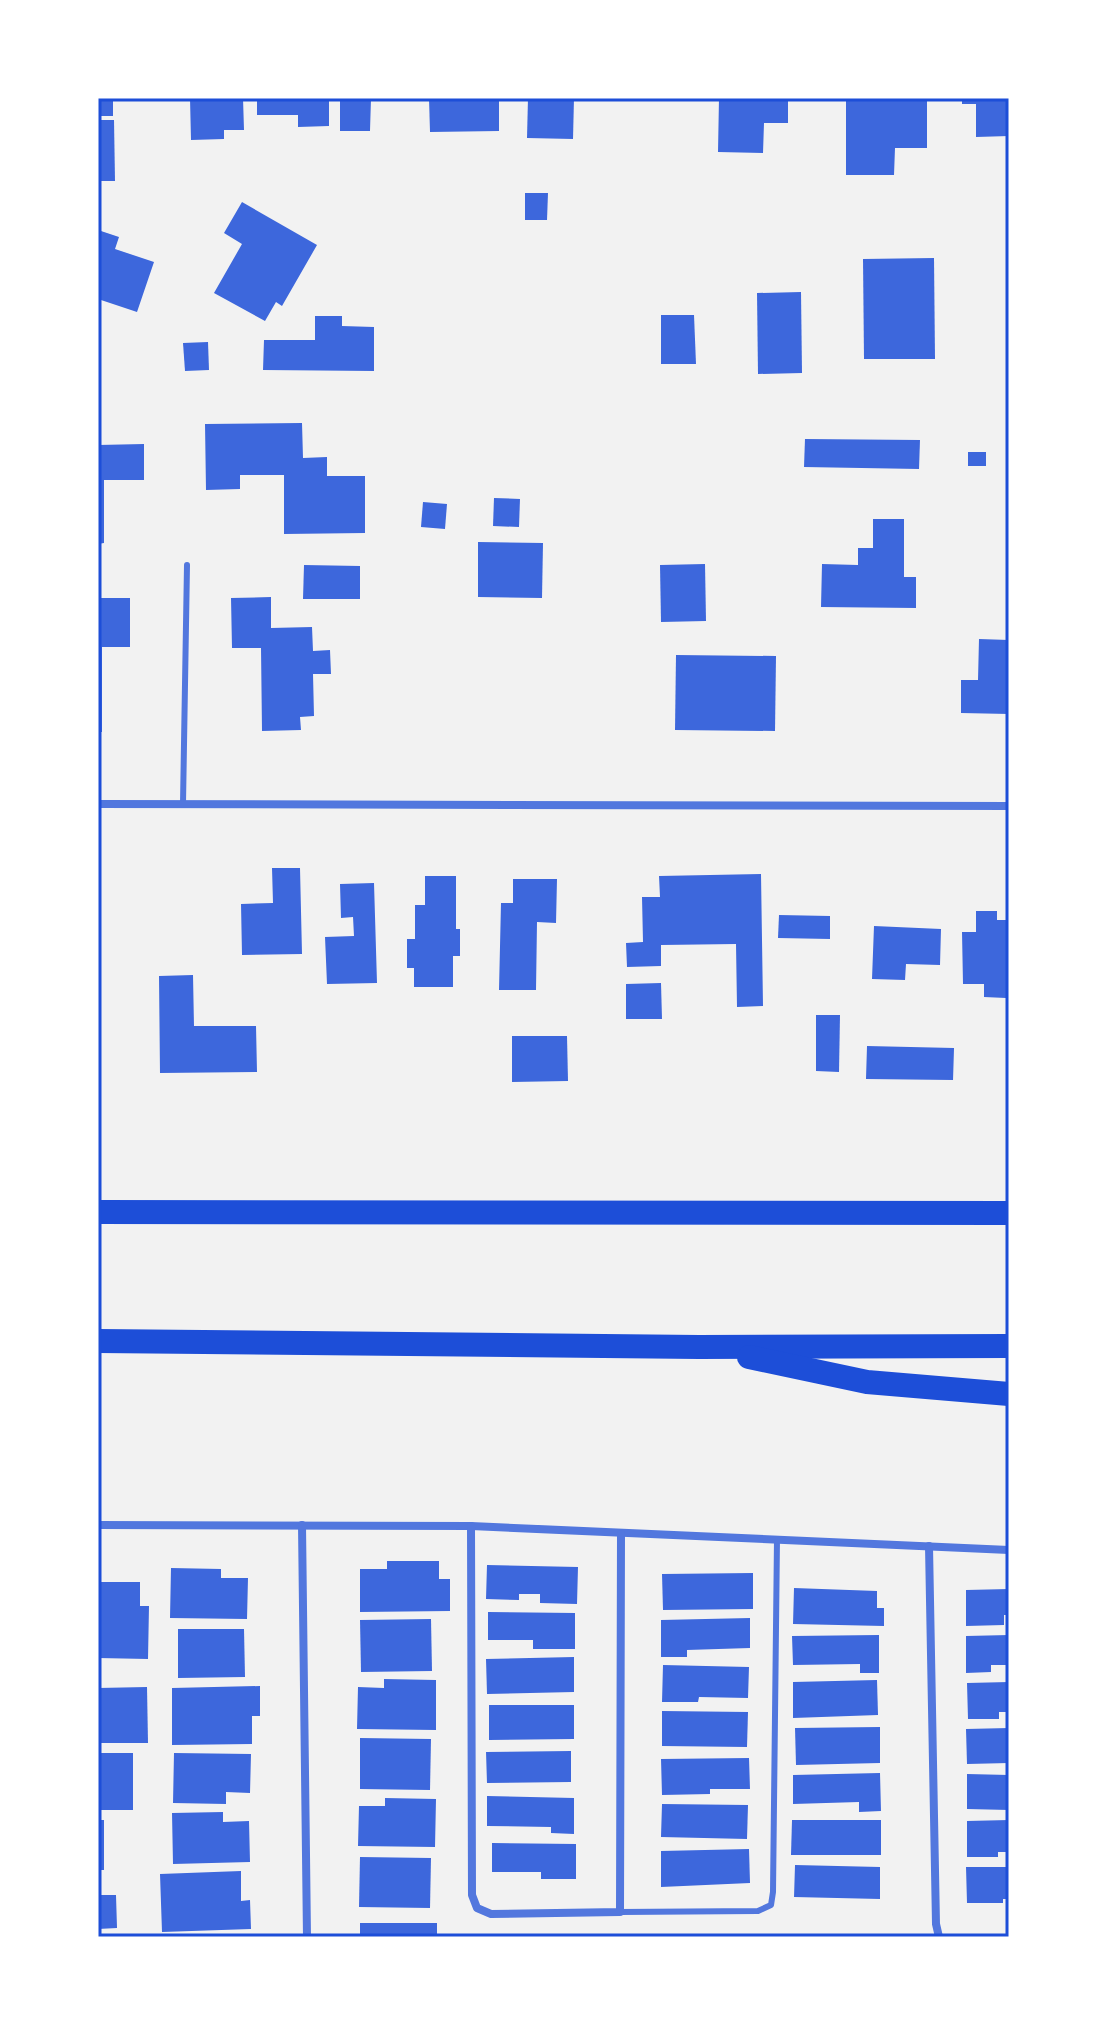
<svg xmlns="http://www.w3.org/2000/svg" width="1107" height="2035" viewBox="0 0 1107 2035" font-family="'Asap Condensed',sans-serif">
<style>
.building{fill:#3d67dc}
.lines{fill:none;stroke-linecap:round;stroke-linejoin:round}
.service{stroke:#5277de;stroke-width:6}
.minor{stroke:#5277de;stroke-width:8}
.motorway{stroke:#1d4ed8;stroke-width:24}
.neatline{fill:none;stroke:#1d4ed8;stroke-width:3}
</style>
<rect width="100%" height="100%" fill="#f2f2f2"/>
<g class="building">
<rect x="98" y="98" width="15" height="18"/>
<polygon points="190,98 243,98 244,130 224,130 224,139 191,140"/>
<polygon points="257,98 329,98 329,126 298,127 298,115 257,115"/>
<polygon points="340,98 371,98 370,131 340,131"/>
<polygon points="429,98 499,98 499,131 430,132"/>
<polygon points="528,98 574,98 573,139 527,138"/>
<polygon points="719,98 788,98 788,123 764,123 763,153 718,152"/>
<polygon points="846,98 927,98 927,148 895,148 894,175 846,175"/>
<polygon points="962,98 1009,98 1009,136 976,137 976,104 962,104"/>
<polygon points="98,120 114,120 115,181 98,181"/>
<polygon points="525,193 548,193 547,220 525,220"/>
<polygon points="242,202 317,245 282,306 276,302 265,321 214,293 242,244 224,233"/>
<polygon points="98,230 119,237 115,249 154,262 137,312 98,299"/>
<polygon points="934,258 935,359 864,359 863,259"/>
<polygon points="801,292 802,373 758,374 757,293"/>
<polygon points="661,315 694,315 696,364 661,364"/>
<polygon points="315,316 342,316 342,326 374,327 374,371 263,370 264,340 315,340"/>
<polygon points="208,342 209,370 185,371 183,343"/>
<polygon points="302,423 303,458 327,457 327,476 365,476 365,533 284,534 284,475 240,475 240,489 206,490 205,424"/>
<polygon points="805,439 920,440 919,469 804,467"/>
<polygon points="144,444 144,480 104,480 104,543 98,544 98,445"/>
<rect x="968" y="452" width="18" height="14"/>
<polygon points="494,498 520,499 519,527 493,526"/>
<polygon points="423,502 447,504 445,529 421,527"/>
<polygon points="873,519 904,519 904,577 916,577 916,608 821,607 822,564 858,565 858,548 873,548"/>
<polygon points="478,542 543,543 542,598 478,597"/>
<polygon points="705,564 706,621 661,622 660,565"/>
<polygon points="304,565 360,566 360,599 303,599"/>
<polygon points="271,597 271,628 312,627 313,651 330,650 331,674 313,674 314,716 300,717 301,730 262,731 261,648 232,648 231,598"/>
<polygon points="98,598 130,598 130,647 102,647 102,732 98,732"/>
<polygon points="979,639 1009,640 1009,714 961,713 961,680 978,680"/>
<polygon points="676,655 776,656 775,731 675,730"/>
<polygon points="272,868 300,868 302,954 242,955 241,904 273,903"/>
<polygon points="761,874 763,1006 737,1007 736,944 661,945 661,966 627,967 626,943 643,942 642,897 660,897 659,876"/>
<polygon points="425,876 456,876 456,929 460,929 460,956 453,956 453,987 414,987 414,968 407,968 407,939 415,939 415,905 425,905"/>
<polygon points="513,879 557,879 556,923 537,922 536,990 499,990 501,903 513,903"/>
<polygon points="374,883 377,983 327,984 325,937 354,936 353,917 341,918 340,884"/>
<polygon points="976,911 997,911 997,920 1009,920 1009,983 1007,983 1006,998 984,997 984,984 963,984 962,932 976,932"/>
<polygon points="779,915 830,916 830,939 778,938"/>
<polygon points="874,926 941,929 940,965 906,964 905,980 872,979"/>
<polygon points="193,975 194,1026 256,1026 257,1072 160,1073 159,976"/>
<polygon points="661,983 662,1019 626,1019 626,984"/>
<polygon points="816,1015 840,1015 839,1072 816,1071"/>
<polygon points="512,1036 567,1036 568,1081 512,1082"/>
<polygon points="867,1046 954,1048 953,1080 866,1079"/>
<polygon points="387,1561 439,1561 439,1579 450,1579 450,1611 360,1612 360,1569 387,1569"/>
<polygon points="487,1565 578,1567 577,1604 540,1603 540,1594 519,1594 519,1600 486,1599"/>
<polygon points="171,1568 221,1569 221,1578 248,1578 247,1619 170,1618"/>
<polygon points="753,1573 753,1609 663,1610 662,1574"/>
<polygon points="99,1582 140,1582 140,1606 149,1606 148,1659 98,1658"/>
<polygon points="794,1588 877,1591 877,1608 884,1608 884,1626 793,1624"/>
<polygon points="1009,1589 1009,1615 1004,1615 1004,1625 966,1626 966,1590"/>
<polygon points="488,1612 575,1613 575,1649 533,1649 533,1640 488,1640"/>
<polygon points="750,1618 750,1648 687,1650 687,1657 661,1657 661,1620"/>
<polygon points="431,1619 432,1671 361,1672 360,1620"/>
<polygon points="178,1629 244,1629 245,1677 178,1678"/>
<polygon points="879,1635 879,1673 860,1673 860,1664 793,1665 792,1636"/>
<polygon points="1009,1635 1009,1665 991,1665 991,1672 966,1673 966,1636"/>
<polygon points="574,1657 574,1692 487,1694 486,1659"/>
<polygon points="663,1665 749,1667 748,1698 699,1697 698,1702 662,1702"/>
<polygon points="384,1679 436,1680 436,1730 357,1729 358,1687 384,1688"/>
<polygon points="877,1680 878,1715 793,1718 793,1682"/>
<polygon points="1009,1682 1009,1712 999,1712 999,1719 968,1719 967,1683"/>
<polygon points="260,1686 260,1716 252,1716 252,1744 172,1745 172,1688"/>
<polygon points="147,1687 148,1743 98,1743 98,1688"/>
<polygon points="489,1705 574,1705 574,1739 489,1740"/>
<polygon points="662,1711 748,1712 747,1747 662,1746"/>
<polygon points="880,1727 880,1763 796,1765 795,1728"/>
<polygon points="1009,1728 1009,1763 967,1764 966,1729"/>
<polygon points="360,1738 431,1739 430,1790 360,1789"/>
<polygon points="571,1751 571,1782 487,1783 486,1752"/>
<rect x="98" y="1753" width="35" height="57"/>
<polygon points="174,1753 251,1754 250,1793 226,1792 226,1804 173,1803"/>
<polygon points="749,1758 750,1789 710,1789 710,1794 662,1795 661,1759"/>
<polygon points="880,1773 881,1811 859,1812 859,1802 793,1804 793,1775"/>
<polygon points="967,1774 1009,1775 1009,1810 967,1809"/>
<polygon points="487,1796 574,1798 574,1834 551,1833 551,1827 487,1826"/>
<polygon points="385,1798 436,1799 435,1847 358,1846 359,1806 385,1806"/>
<polygon points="662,1804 748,1805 747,1839 661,1837"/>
<polygon points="223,1812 223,1822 249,1821 250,1862 173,1864 172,1813"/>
<rect x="98" y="1820" width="6" height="50"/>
<polygon points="792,1820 881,1820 881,1855 791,1855"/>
<polygon points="1009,1820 1009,1852 998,1852 998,1857 967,1857 967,1821"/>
<polygon points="492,1843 576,1844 576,1879 541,1879 541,1872 492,1872"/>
<polygon points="749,1849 750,1883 661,1887 661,1851"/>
<polygon points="360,1857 431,1858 430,1908 359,1907"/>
<polygon points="795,1865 880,1867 880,1899 794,1897"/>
<polygon points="966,1867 1009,1867 1009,1899 1003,1899 1003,1903 967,1903"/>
<polygon points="241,1871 241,1901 250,1900 251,1929 162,1932 160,1874"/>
<polygon points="98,1895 116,1895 117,1928 98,1929"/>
<rect x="360" y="1923" width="77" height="14"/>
</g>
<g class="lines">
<g class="service">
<polyline points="183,804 187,565"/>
<polyline points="620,1912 758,1911 771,1905 773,1892 777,1539"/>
</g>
<g class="minor">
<polyline points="98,804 1009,806"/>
<polyline points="98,1525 471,1526 1009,1550"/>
<polyline points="302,1525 307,1937"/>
<polyline points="471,1526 472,1895 477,1908 491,1914 620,1912 621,1534"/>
<polyline points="929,1546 936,1924 939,1937"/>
</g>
<g class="motorway">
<polyline points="98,1212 1009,1213"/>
<polyline points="98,1341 699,1347 1009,1346"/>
<polyline points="749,1357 867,1382 1009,1394"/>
</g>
</g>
<rect width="1107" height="2035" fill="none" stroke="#ffffff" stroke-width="200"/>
<rect x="100" y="100" width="907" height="1835" class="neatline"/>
</svg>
